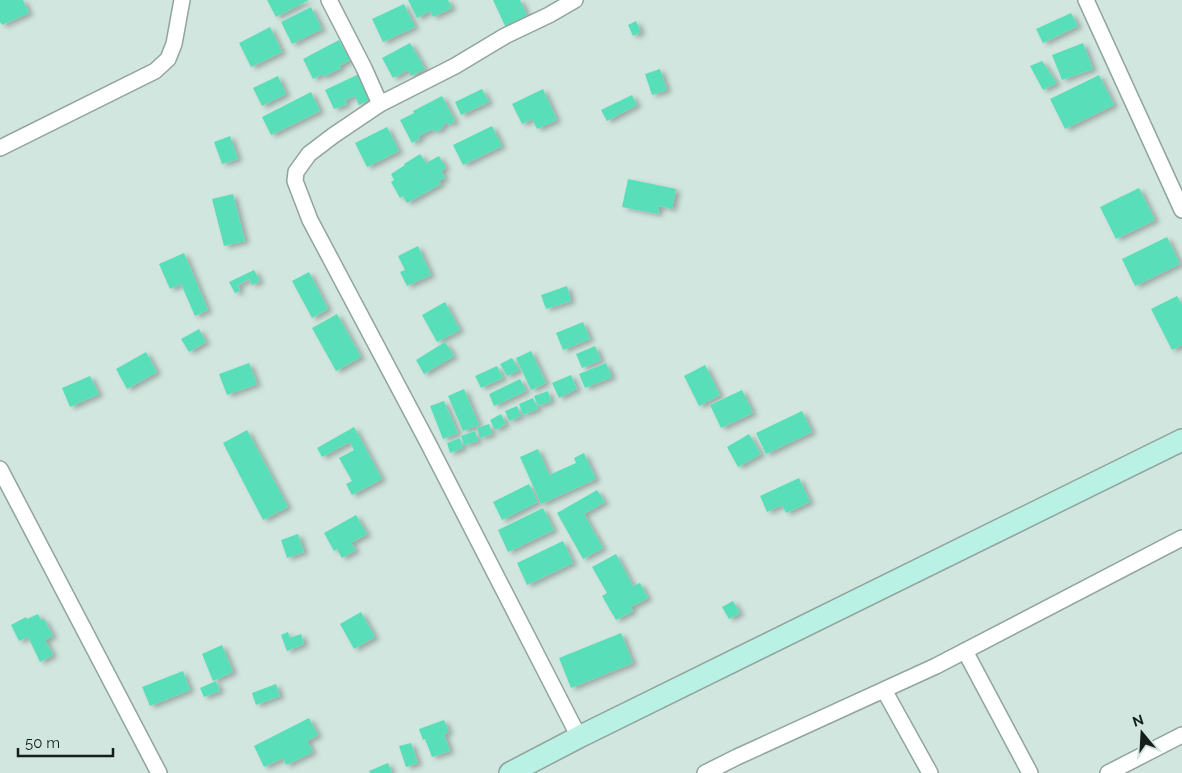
<svg xmlns="http://www.w3.org/2000/svg" width="1182" height="773" viewBox="0 0 1182 773" font-family="Raleway,sans-serif">
<style>
.building{fill:#58dfba;filter:url(#shadow)}
.lines{fill:none;stroke-linecap:round;stroke-linejoin:round}
.street-casing{stroke:#90a49d;stroke-width:18}
.secondary-casing{stroke:#90a49d;stroke-width:24}
.street{stroke:#fff;stroke-width:15}
.secondary{stroke:#b9f1e5;stroke-width:21}
</style>
<defs>
<filter id="shadow"><feDropShadow dx="4.5" dy="2.5" stdDeviation="2.5" flood-color="#0004"/></filter>
</defs>
<rect width="100%" height="100%" fill="#d1e6de"/>
<g class="building">
<polygon points="0,0 23,0 29,13 2,25 0,22"/>
<polygon points="267,0 309,0 276,17"/>
<polygon points="408,0 448,0 452,8 433,17 430,11 417,18"/>
<polygon points="493,0 520,0 528,18 506,28"/>
<polygon points="404,4 415,27 383,42 372,19"/>
<polygon points="311,7 322,29 292,44 281,22"/>
<polygon points="1071,13 1078,26 1043,43 1036,29"/>
<polygon points="636,21 641,32 633,36 628,25"/>
<polygon points="270,27 282,52 251,67 239,43"/>
<polygon points="339,40 350,60 339,66 341,68 323,77 322,74 313,79 303,59"/>
<polygon points="410,43 425,69 411,76 408,70 393,78 382,58"/>
<polygon points="1083,43 1093,69 1062,80 1052,55"/>
<polygon points="1042,61 1057,83 1043,90 1030,66"/>
<polygon points="660,69 667,90 652,95 645,74"/>
<polygon points="359,74 371,99 359,105 355,96 345,100 347,104 334,109 325,90"/>
<polygon points="1099,75 1114,105 1065,129 1050,99"/>
<polygon points="278,76 286,94 262,106 253,88"/>
<polygon points="482,89 489,102 461,115 455,102"/>
<polygon points="543,89 557,120 537,129 532,119 522,124 512,104"/>
<polygon points="311,92 320,111 271,135 262,117"/>
<polygon points="632,95 637,105 607,121 601,110"/>
<polygon points="442,96 455,121 449,125 448,122 442,126 443,128 434,132 433,129 419,136 420,139 412,143 400,120 414,113 413,111"/>
<polygon points="492,126 502,146 463,165 453,145"/>
<polygon points="387,127 399,151 367,167 355,143"/>
<polygon points="230,136 238,159 222,164 214,142"/>
<polygon points="420,154 426,163 439,156 446,168 441,171 445,178 439,181 441,184 407,203 403,196 400,198 391,182 394,180 391,174 405,165 404,164"/>
<polygon points="628,179 676,189 672,209 659,206 658,214 622,207"/>
<polygon points="1139,188 1155,220 1116,239 1100,207"/>
<polygon points="233,194 245,241 224,246 212,199"/>
<polygon points="1167,237 1180,264 1135,286 1122,259"/>
<polygon points="418,246 431,275 407,286 400,272 405,270 398,256"/>
<polygon points="184,253 208,310 195,316 181,284 170,289 159,264"/>
<polygon points="254,270 260,281 252,285 249,279 238,285 240,291 235,293 229,282"/>
<polygon points="309,272 328,309 312,318 292,281"/>
<polygon points="567,286 571,301 546,309 541,295"/>
<polygon points="1177,296 1182,305 1182,345 1172,350 1151,309"/>
<polygon points="445,302 460,330 437,342 422,315"/>
<polygon points="337,314 361,357 336,371 312,328"/>
<polygon points="583,322 590,339 563,350 556,333"/>
<polygon points="199,329 206,342 189,352 181,339"/>
<polygon points="445,342 454,356 424,374 416,360"/>
<polygon points="595,346 601,360 582,368 576,354"/>
<polygon points="531,351 546,383 531,390 516,358"/>
<polygon points="146,352 157,372 127,389 116,369"/>
<polygon points="512,358 519,370 507,376 500,364"/>
<polygon points="249,363 257,384 227,395 219,374"/>
<polygon points="606,363 612,377 585,388 579,374"/>
<polygon points="705,365 720,395 699,406 684,376"/>
<polygon points="497,366 503,378 481,388 475,376"/>
<polygon points="571,375 577,389 559,398 552,383"/>
<polygon points="90,376 99,394 70,407 62,388"/>
<polygon points="520,379 526,391 494,406 489,394"/>
<polygon points="464,389 479,425 463,431 448,396"/>
<polygon points="742,390 753,413 721,428 710,405"/>
<polygon points="548,391 551,401 538,406 534,396"/>
<polygon points="533,398 538,409 523,415 519,404"/>
<polygon points="444,401 458,433 443,439 430,406"/>
<polygon points="517,406 521,416 509,421 505,411"/>
<polygon points="802,411 812,432 766,454 756,433"/>
<polygon points="501,414 506,424 495,430 490,420"/>
<polygon points="489,424 492,434 480,438 477,428"/>
<polygon points="354,427 382,479 352,495 346,484 352,481 339,458 354,450 350,442 322,457 317,448"/>
<polygon points="247,430 288,507 263,520 223,443"/>
<polygon points="475,431 478,441 464,445 461,436"/>
<polygon points="749,434 761,454 738,467 727,447"/>
<polygon points="460,438 463,448 450,453 447,443"/>
<polygon points="538,449 549,475 576,463 574,458 584,453 596,479 541,504 520,457"/>
<polygon points="799,478 810,502 786,513 782,505 767,512 760,496"/>
<polygon points="529,484 538,502 502,520 493,502"/>
<polygon points="597,490 605,502 584,514 603,548 583,559 557,513"/>
<polygon points="543,508 554,530 508,552 498,530"/>
<polygon points="356,515 367,534 351,543 356,550 342,558 337,549 334,551 324,533"/>
<polygon points="298,534 304,552 287,558 281,540"/>
<polygon points="563,541 573,563 527,585 517,563"/>
<polygon points="616,554 633,586 640,583 648,598 631,607 633,611 616,620 602,596 607,593 592,567"/>
<polygon points="733,601 740,613 729,619 722,607"/>
<polygon points="361,612 375,637 354,649 340,624"/>
<polygon points="38,614 41,620 44,619 53,636 45,640 53,655 40,662 28,637 19,641 11,625 26,617 27,619"/>
<polygon points="288,632 290,638 301,634 304,644 287,651 281,635"/>
<polygon points="621,633 633,663 571,688 559,658"/>
<polygon points="222,645 233,672 213,681 202,654"/>
<polygon points="183,671 190,690 150,706 142,687"/>
<polygon points="216,681 220,691 204,697 200,688"/>
<polygon points="276,684 280,696 256,705 252,693"/>
<polygon points="309,718 318,735 307,741 313,752 286,765 283,758 264,767 254,746"/>
<polygon points="444,720 449,732 444,734 450,751 432,757 425,739 423,740 419,729"/>
<polygon points="411,743 418,763 406,767 399,746"/>
<polygon points="388,763 392,773 370,773 369,771"/>
</g>
<g class="lines">
<g class="street-casing">
<g id="street">
<polyline points="329,0 364,68 380,104"/>
<polyline points="575,0 549,15 505,36 455,66 380,104 334,135 309,154 296,172 295,181 310,220 427,441 579,737"/>
<polyline points="1086,0 1182,210"/>
<polyline points="0,148 155,71 168,59 174,44 182,0"/>
<polyline points="0,469 159,773"/>
<polyline points="965,651 1030,773"/>
<polyline points="884,690 930,773"/>
<polyline points="705,773 737,757 936,666 1182,538"/>
<polyline points="1108,773 1182,735"/>
</g>
</g>
<g class="secondary-casing">
<polyline id="secondary" points="510,773 579,737 1182,440"/>
</g>
<use href="#street" class="street"/>
<use href="#secondary" class="secondary"/>
</g>
<g transform="translate(1142 733) rotate(342)" stroke="#d1e6de" stroke-width="4" paint-order="stroke">
<path d="M0-4L9 19L0 12L-9 19Z" fill="#161e1b"/>
<text y="-8" font-size="14" font-weight="bold" text-anchor="middle" fill="#161e1b">N</text>
</g>
<path d="M18 748v8h95v-8" fill="none" stroke="#161e1b" stroke-width="2.5"/>
<text x="25" y="748" font-size="15" fill="#161e1b" stroke="#d1e6de" stroke-width="4" paint-order="stroke">50 m</text>
</svg>
